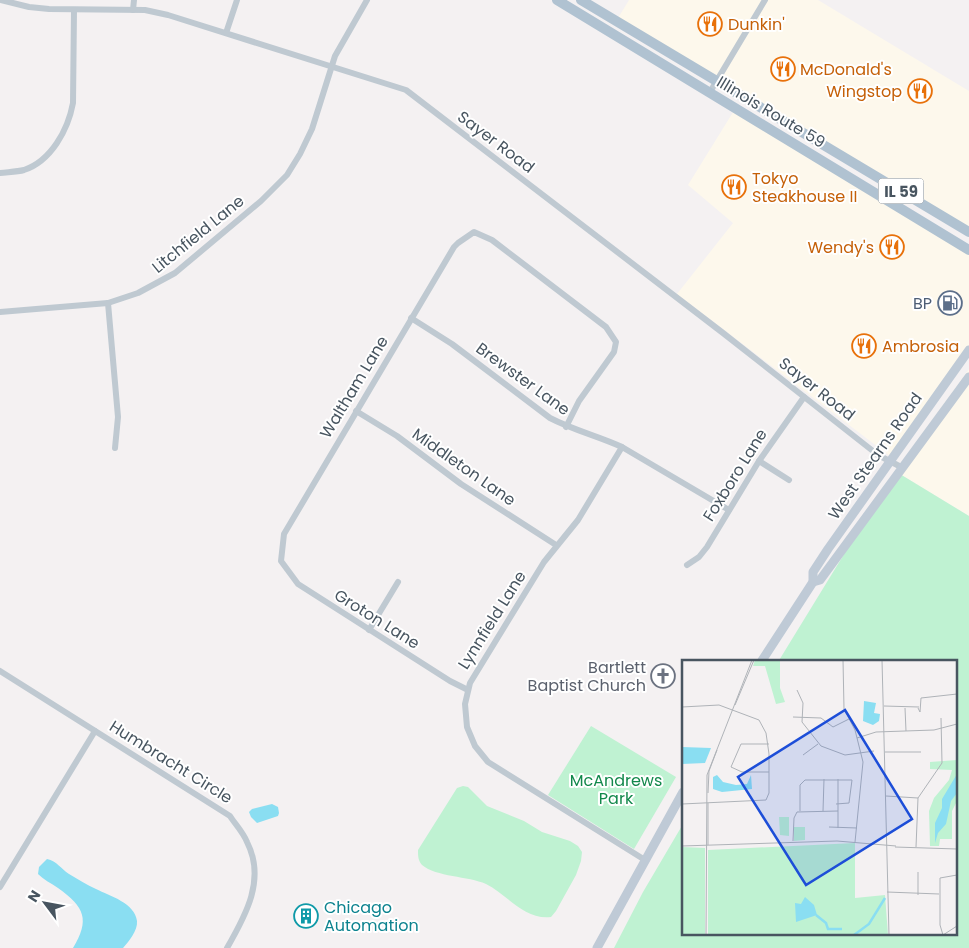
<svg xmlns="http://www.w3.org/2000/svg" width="969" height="948" viewBox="0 0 969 948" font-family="Poppins,sans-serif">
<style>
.commercial{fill:#fdf8ec}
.green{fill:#bff2d2}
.water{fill:#8adef2}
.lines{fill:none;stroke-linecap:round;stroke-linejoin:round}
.street{stroke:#bfc9d1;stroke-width:6}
.secondary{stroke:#bfcad6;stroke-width:9}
.primary{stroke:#b0c2d1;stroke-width:10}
.labels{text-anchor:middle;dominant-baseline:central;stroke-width:4;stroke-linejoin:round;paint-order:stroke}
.shield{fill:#fff;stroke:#7f8890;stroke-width:1}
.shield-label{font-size:15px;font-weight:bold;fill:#485560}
.food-label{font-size:16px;fill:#c56008;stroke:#fff;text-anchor:start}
.street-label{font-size:16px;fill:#485560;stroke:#fff}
.service-label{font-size:16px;fill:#4e5e75;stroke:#fff;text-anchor:end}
.worship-label{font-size:16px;fill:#5b616d;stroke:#fff;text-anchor:end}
.park-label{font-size:16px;fill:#12884b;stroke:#fff}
.culture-label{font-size:16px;fill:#0d838f;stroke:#fff;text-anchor:start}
.inset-river{fill:none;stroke:#8adef2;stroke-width:2.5}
.inset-road{fill:none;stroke:#afb3b8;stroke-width:1}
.view{fill:#1d4ed8;fill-opacity:0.15;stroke:#1d4ed8;stroke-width:2.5}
.inset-edge{fill:none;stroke:#485560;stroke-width:2.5}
</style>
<rect width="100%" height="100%" fill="#f4f1f2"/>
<g class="commercial">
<polygon points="629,0 762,0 717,77 618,18"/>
<polygon points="768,0 818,0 969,91 969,229 721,79"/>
<polygon points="735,109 969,250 969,357 895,460 677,294 733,223 688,185"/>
<polygon points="969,369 969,516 895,471"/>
</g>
<g class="green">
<polygon points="895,471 969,516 969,948 614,948 643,892 683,824 683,934 955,934 955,662 778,662"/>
<polygon points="591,726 676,777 634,849 548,795"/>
<path d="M463,786L468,787L487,806L524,821L542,832L570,841L578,846L582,852L581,861L576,875L556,911L551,917C524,920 508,895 486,884C468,876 436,877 422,865C418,860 418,856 418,850L457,788Z"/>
</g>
<g class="water">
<polygon points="272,804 278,807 279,813 278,816 257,823 251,817 249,812 252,809"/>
<path d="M47,859C57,861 61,869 69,874C78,879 87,885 96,889C110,896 135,903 137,921C138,931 128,942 123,948H73C90,920 85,907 58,888C51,883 44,880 38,874L39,867Z"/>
</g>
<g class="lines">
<g class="street">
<polyline points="1,0 29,7 49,9 145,10 168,15 406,90 723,333 878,455 903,468"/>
<polyline points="133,10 134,0"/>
<polyline points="226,33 237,0"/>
<polyline points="710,92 765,0"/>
<path d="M0,173C7,172 17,172 24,170C51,161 68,130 73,103L74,10"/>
<polyline points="108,303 118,417 115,448"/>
<polyline points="0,312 108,303 138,293 175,273 261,201 287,175 300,154 312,129 335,56 367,0"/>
<path d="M411,318L452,344L550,418C573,430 598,436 622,447L729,510"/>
<polyline points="356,411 397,436 461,484 556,545"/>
<polyline points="622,447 578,520 544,562 470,683 465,704 467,727 475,746 488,762 645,860"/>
<polyline points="759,461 789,480"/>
<polyline points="687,565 699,557 707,547 759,461 804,397"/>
<polyline points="369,630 398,582"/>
<path d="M0,671L230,816C235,824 243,832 247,842C266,879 246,915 227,948"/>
<polyline points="468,690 450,681 298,584 281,561 284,534 454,247 458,243 474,232 492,240 606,327 616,342 614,352 579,401 566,427"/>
<polyline points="0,887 95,731"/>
</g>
<g class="secondary">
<polyline points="813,582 820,580 969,377"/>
<polyline points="761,662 813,582 813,572 828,549 969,350"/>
<polyline points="597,948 683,792"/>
</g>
<g class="primary">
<polyline points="557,0 969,250"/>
<polyline points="581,0 969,232"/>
</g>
</g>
<defs>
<g id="restaurant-ring" transform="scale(1.25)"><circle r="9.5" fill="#fff" stroke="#e8710a" stroke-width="1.5"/><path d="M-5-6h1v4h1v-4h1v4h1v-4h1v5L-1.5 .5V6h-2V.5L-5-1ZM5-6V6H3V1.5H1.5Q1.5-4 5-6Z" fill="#e8710a"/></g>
<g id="fuel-ring" transform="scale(1.25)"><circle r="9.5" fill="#fff" stroke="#5c6f8a" stroke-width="1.5"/><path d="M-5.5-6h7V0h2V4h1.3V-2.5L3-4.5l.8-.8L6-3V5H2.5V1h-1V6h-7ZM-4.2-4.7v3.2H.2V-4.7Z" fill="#5c6f8a"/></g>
<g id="church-ring" transform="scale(1.25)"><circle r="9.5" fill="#fff" stroke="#6b7280" stroke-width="1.5"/><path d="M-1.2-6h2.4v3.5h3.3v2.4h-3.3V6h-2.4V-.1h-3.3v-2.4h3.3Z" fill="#6b7280"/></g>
<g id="building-ring" transform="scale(1.25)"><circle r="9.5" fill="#fff" stroke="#0f9aa8" stroke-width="1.5"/><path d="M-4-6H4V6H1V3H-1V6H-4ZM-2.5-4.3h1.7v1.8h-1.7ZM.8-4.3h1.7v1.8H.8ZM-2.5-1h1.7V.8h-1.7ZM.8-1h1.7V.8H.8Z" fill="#0f9aa8"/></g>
</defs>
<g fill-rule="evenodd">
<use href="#restaurant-ring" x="710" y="24"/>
<use href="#restaurant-ring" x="783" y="69"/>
<use href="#restaurant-ring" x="920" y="91"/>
<use href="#restaurant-ring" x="734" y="187"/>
<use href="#restaurant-ring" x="892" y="247"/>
<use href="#fuel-ring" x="950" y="303"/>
<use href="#restaurant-ring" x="864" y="346"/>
<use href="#church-ring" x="663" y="676"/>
<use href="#building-ring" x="306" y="916"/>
</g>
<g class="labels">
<rect class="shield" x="878.5" y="178.5" width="45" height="25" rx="4"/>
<g class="shield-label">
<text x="901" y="191">IL 59</text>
</g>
<g class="food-label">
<text x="728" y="24">Dunkin'</text>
<text x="800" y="69">McDonald's</text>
<text x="902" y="91" text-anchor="end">Wingstop</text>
<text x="752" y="178">Tokyo<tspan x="752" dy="18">Steakhouse II</tspan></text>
<text x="874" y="247" text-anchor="end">Wendy's</text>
<text x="882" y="346">Ambrosia</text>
</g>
<g class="street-label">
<text transform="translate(771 112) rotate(31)">Illinois Route 59</text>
<text transform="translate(496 142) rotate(37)">Sayer Road</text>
<text transform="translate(198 234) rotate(-39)">Litchfield Lane</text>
<text transform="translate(523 379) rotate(36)">Brewster Lane</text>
<text transform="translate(354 387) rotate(-59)">Waltham Lane</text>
<text transform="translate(817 389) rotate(38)">Sayer Road</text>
<text transform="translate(875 456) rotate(-55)">West Stearns Road</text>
<text transform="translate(464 467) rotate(35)">Middleton Lane</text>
<text transform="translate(735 475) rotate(-58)">Foxboro Lane</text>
<text transform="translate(377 619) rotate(32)">Groton Lane</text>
<text transform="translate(492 620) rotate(-58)">Lynnfield Lane</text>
<text transform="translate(171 762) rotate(32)">Humbracht Circle</text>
</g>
<g class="service-label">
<text x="932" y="303">BP</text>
</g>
<g class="worship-label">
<text x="646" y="667">Bartlett<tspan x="646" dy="18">Baptist Church</tspan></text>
</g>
<g class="park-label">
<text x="616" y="780">McAndrews<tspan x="616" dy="18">Park</tspan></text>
</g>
<g class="culture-label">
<text x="324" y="907">Chicago<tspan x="324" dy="18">Automation</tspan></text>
</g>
</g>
<g transform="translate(682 660)">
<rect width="275" height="275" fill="#f4f1f2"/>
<path d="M73,0H98V28L103,42L94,44L83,6H71ZM275,100V141L270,151V179H258L257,186H248L247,151L252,138L267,120L270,110L248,109V102ZM97,157H107V176L98,175ZM112,167H123V180L112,181ZM173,183V238L203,235L206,275H26V190ZM0,187L23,188V275H0Z" fill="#bff2d2"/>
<path d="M182,41L194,43L192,53L198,54L197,61L191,65L181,61ZM0,87L29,88L23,103L0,104ZM275,114V133L269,141L264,164L256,173L253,183V163L260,148V139ZM35,115L41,122L54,125L65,124L69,115L70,129L40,132L31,129V117ZM123,237L132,245L135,255L114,262L113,243L119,244Z" fill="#8adef2"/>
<path class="inset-river" d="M134,255L144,263L146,269H160M172,275L187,264L203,238"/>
<path class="inset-road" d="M161,0L162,49L173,70L181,102L173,182M200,0L207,275M115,30L121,43L120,62L139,86L163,95L192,91M53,45L72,0M202,46L237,47M0,47L37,45L77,60L84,73L87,94V133L84,140L0,144M223,48L224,71M236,48L238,52L239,38L275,34M111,57L139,58L151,67L167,59M175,78L194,72L252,70L275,64M87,84H59L49,107L60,112H87M203,92H239M121,95L136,84M156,119V168M26,133L27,111L35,90M204,136L236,138M118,151V125L123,120H170L167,143L154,144M141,151L142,119M147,167L175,168M111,181L112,158L115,152L156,151M26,185V143M0,186L155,181L214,186M213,187L275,189M234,187L236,138L260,103L259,58M236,212V235M205,232L257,234M24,275L25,115L70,0M261,275L258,265V218L275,215M261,275L275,266"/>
<path class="view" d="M163,50L230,159L124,225L56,117Z"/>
<rect width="275" height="275" class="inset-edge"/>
</g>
<g transform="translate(45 903) rotate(302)" stroke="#ffffff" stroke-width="4" paint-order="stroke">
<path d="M0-4L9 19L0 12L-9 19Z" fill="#485560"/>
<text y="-8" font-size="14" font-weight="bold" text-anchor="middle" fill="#485560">N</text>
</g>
</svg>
